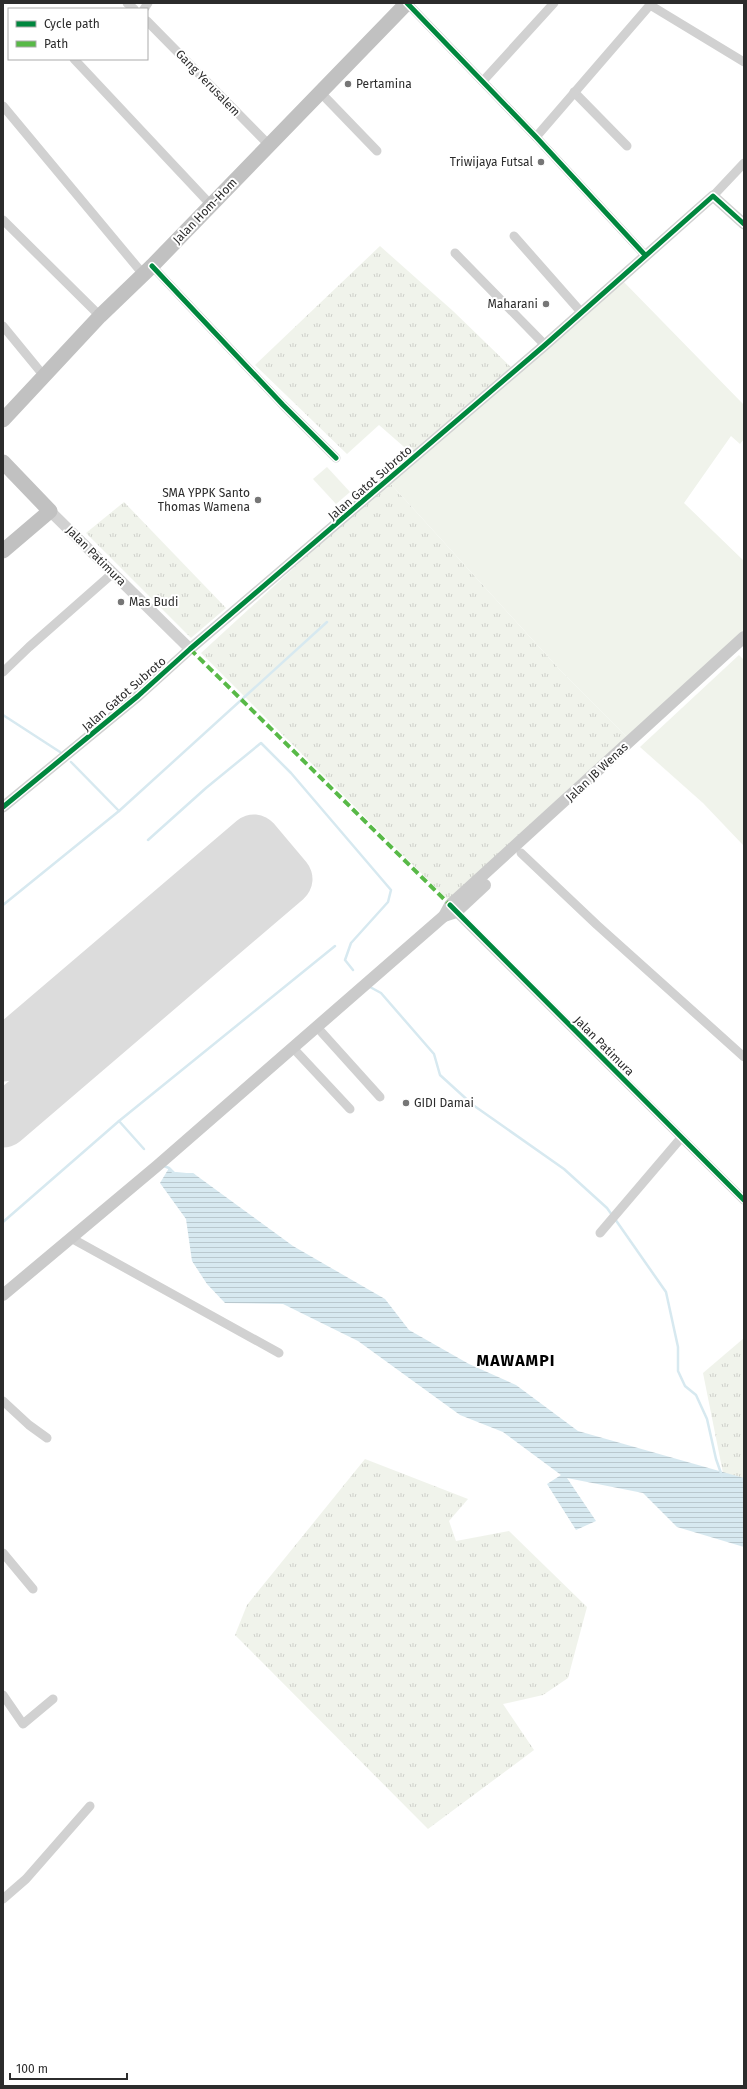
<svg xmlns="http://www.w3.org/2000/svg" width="747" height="2089" viewBox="0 0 747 2089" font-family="'Fira Sans',sans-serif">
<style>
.grass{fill:url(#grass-tufts)}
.green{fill:#f0f3eb}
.water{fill:url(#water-rules)}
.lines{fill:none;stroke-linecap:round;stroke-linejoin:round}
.stream{stroke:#d7e9f0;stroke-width:2.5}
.runway{stroke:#dcdcdc;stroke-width:53}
.minor{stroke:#d1d1d1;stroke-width:9}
.tertiary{stroke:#d1d1d1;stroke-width:11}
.secondary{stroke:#cacaca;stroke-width:12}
.trunk{stroke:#c1c1c1;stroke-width:15}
.quiet{stroke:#58b947;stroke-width:4;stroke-dasharray:8 4;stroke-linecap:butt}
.cycleway-casing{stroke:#fff;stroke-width:8}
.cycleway{stroke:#00873e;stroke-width:5}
.poi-dot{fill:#767676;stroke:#fff;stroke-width:1.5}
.labels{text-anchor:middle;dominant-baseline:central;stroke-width:4;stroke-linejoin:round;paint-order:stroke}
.street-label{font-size:12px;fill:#2c2c2c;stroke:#fff}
.poi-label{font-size:12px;fill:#2c2c2c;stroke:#fff;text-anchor:start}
.district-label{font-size:16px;font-weight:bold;letter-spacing:1px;fill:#000;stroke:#fff}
</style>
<defs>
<pattern id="grass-tufts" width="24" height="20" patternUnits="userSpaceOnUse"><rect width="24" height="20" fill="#f0f3eb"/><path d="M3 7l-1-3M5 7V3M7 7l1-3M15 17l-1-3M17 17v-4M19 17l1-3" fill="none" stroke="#ced0ca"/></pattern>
<pattern id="water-rules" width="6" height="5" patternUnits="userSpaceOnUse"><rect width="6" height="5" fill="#d7e9f0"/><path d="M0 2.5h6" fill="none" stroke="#b9c8ce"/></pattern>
</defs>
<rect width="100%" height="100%" fill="#fff"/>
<g class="grass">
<polygon points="380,246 453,311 515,371 411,453 379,425 347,454 255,365"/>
<polygon points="390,483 561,671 628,738 449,901 201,653 322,542"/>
<polygon points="124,502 226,608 191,638 86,533"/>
<polygon points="744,1338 744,1478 723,1473 703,1373"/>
<polygon points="365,1459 468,1499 449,1521 456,1541 509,1531 587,1607 568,1678 543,1695 503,1704 534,1750 428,1829 235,1635 247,1605"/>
</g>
<g class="green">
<polygon points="620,278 744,405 744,439 740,444 731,436 684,503 744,561 744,631 628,738 561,671 390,483"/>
<polygon points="327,467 350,492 336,504 313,479"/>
<polygon points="739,655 744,660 744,846 703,803 640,747"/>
</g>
<polygon class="water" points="169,1168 174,1173 193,1173 293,1246 385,1299 409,1330 469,1364 516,1385 578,1431 744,1478 744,1547 677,1527 643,1493 567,1478 596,1521 576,1530 547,1484 561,1475 503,1432 460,1415 358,1341 283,1304 225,1303 207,1284 192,1261 186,1219 160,1183"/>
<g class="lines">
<g class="stream">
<polyline points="3,715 60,752"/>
<polyline points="71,762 119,811"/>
<polyline points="148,840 206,788 261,743 291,773 391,890 388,902 351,943 345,960 353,970"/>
<polyline points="3,905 119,811 327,622"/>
<polyline points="370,987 381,993 434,1054 440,1075 473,1105 564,1169 607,1208 612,1215"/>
<polyline points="119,1121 144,1149"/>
<polyline points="164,1166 169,1168 174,1173 194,1175"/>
<polyline points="615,1219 666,1292 678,1347 678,1371 685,1386 696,1395 707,1419 716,1459 722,1476"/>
<polyline points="3,1222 119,1121 335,946"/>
</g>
<polyline class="runway" points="3,1055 254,841 286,879 3,1121"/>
<g class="minor">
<polyline points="127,3 134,9"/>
<polyline points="407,3 536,137 645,255"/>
<polyline points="144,9 148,3"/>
<polyline points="147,21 269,145"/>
<polyline points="74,59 211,205"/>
<polyline points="483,81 554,3"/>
<polyline points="574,92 627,146"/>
<polyline points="321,93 377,151"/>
<polyline points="3,106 143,274"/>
<polyline points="536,137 650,5 744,62"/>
<polyline points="713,196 744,163"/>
<polyline points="3,220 100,316"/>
<polyline points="514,236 581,312"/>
<polyline points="455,253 545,345"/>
<polyline points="152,266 283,405 336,458"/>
<polyline points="3,326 44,376"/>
<polyline points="3,672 29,647 113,573"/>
<polyline points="521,853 597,925 744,1057"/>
<polyline points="452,908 744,1200"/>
<polyline points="316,1026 380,1097"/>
<polyline points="293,1048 350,1109"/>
<polyline points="600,1233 681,1138"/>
<polyline points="71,1238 279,1353"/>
<polyline points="3,1401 29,1425 47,1438"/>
<polyline points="3,1553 33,1589"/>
<polyline points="3,1695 23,1724 53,1699"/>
<polyline points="3,1899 26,1879 90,1806"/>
</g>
<g class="tertiary">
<polyline points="50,511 190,649"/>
<polyline points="3,807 138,696 190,649 545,345 713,196 744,224"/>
</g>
<g class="secondary">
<polyline points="444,916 456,912 485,885"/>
<polyline points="3,1295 157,1166 444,916 450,905 744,637"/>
</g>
<g class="trunk">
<polyline points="3,420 100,316 152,266 407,3"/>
<polyline points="3,462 50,511 3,551"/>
</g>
<polyline class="quiet" points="190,649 450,905"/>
<g class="cycleway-casing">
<g id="cycleway">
<polyline points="407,3 536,137 645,255"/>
<polyline points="152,266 283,405 336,458"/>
<polyline points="3,807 138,696 190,649 545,345 713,196 744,224"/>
<polyline points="450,905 744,1200"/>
</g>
</g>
<use href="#cycleway" class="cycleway"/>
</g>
<g class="poi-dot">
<circle cx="348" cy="84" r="4"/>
<circle cx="541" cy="162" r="4"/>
<circle cx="546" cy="304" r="4"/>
<circle cx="258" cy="500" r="4"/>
<circle cx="121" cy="602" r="4"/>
<circle cx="406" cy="1103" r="4"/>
</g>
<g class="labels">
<g class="street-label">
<text transform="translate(208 83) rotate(46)">Gang Yerusalem</text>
<text transform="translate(205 211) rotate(-46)">Jalan Hom-Hom</text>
<text transform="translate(370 483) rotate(-41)">Jalan Gatot Subroto</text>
<text transform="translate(96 556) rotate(45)">Jalan Patimura</text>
<text transform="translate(124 694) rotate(-41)">Jalan Gatot Subroto</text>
<text transform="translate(597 772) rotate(-43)">Jalan JB Wenas</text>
<text transform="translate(604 1046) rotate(45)">Jalan Patimura</text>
</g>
<g class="poi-label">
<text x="356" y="84">Pertamina</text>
<text x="533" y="162" text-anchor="end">Triwijaya Futsal</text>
<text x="538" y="304" text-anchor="end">Maharani</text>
<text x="250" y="493" text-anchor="end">SMA YPPK Santo<tspan x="250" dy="14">Thomas Wamena</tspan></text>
<text x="129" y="602">Mas Budi</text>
<text x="414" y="1103">GIDI Damai</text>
</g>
<g class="district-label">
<text x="516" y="1360">MAWAMPI</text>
</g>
</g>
<rect width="747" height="2089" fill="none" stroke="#2c2c2c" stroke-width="8"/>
<rect x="8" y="8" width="140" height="52" fill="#ffffff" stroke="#ababab"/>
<rect x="16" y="21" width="20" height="6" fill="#00873e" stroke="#ababab"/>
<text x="44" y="28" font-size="12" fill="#2c2c2c">Cycle path</text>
<rect x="16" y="41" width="20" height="6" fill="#58b947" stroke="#ababab"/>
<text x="44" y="48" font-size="12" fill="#2c2c2c">Path</text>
<path d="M10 2073v6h117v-6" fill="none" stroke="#2c2c2c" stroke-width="2"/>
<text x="16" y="2073" font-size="12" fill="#2c2c2c" stroke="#ffffff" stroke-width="3" paint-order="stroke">100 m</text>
</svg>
